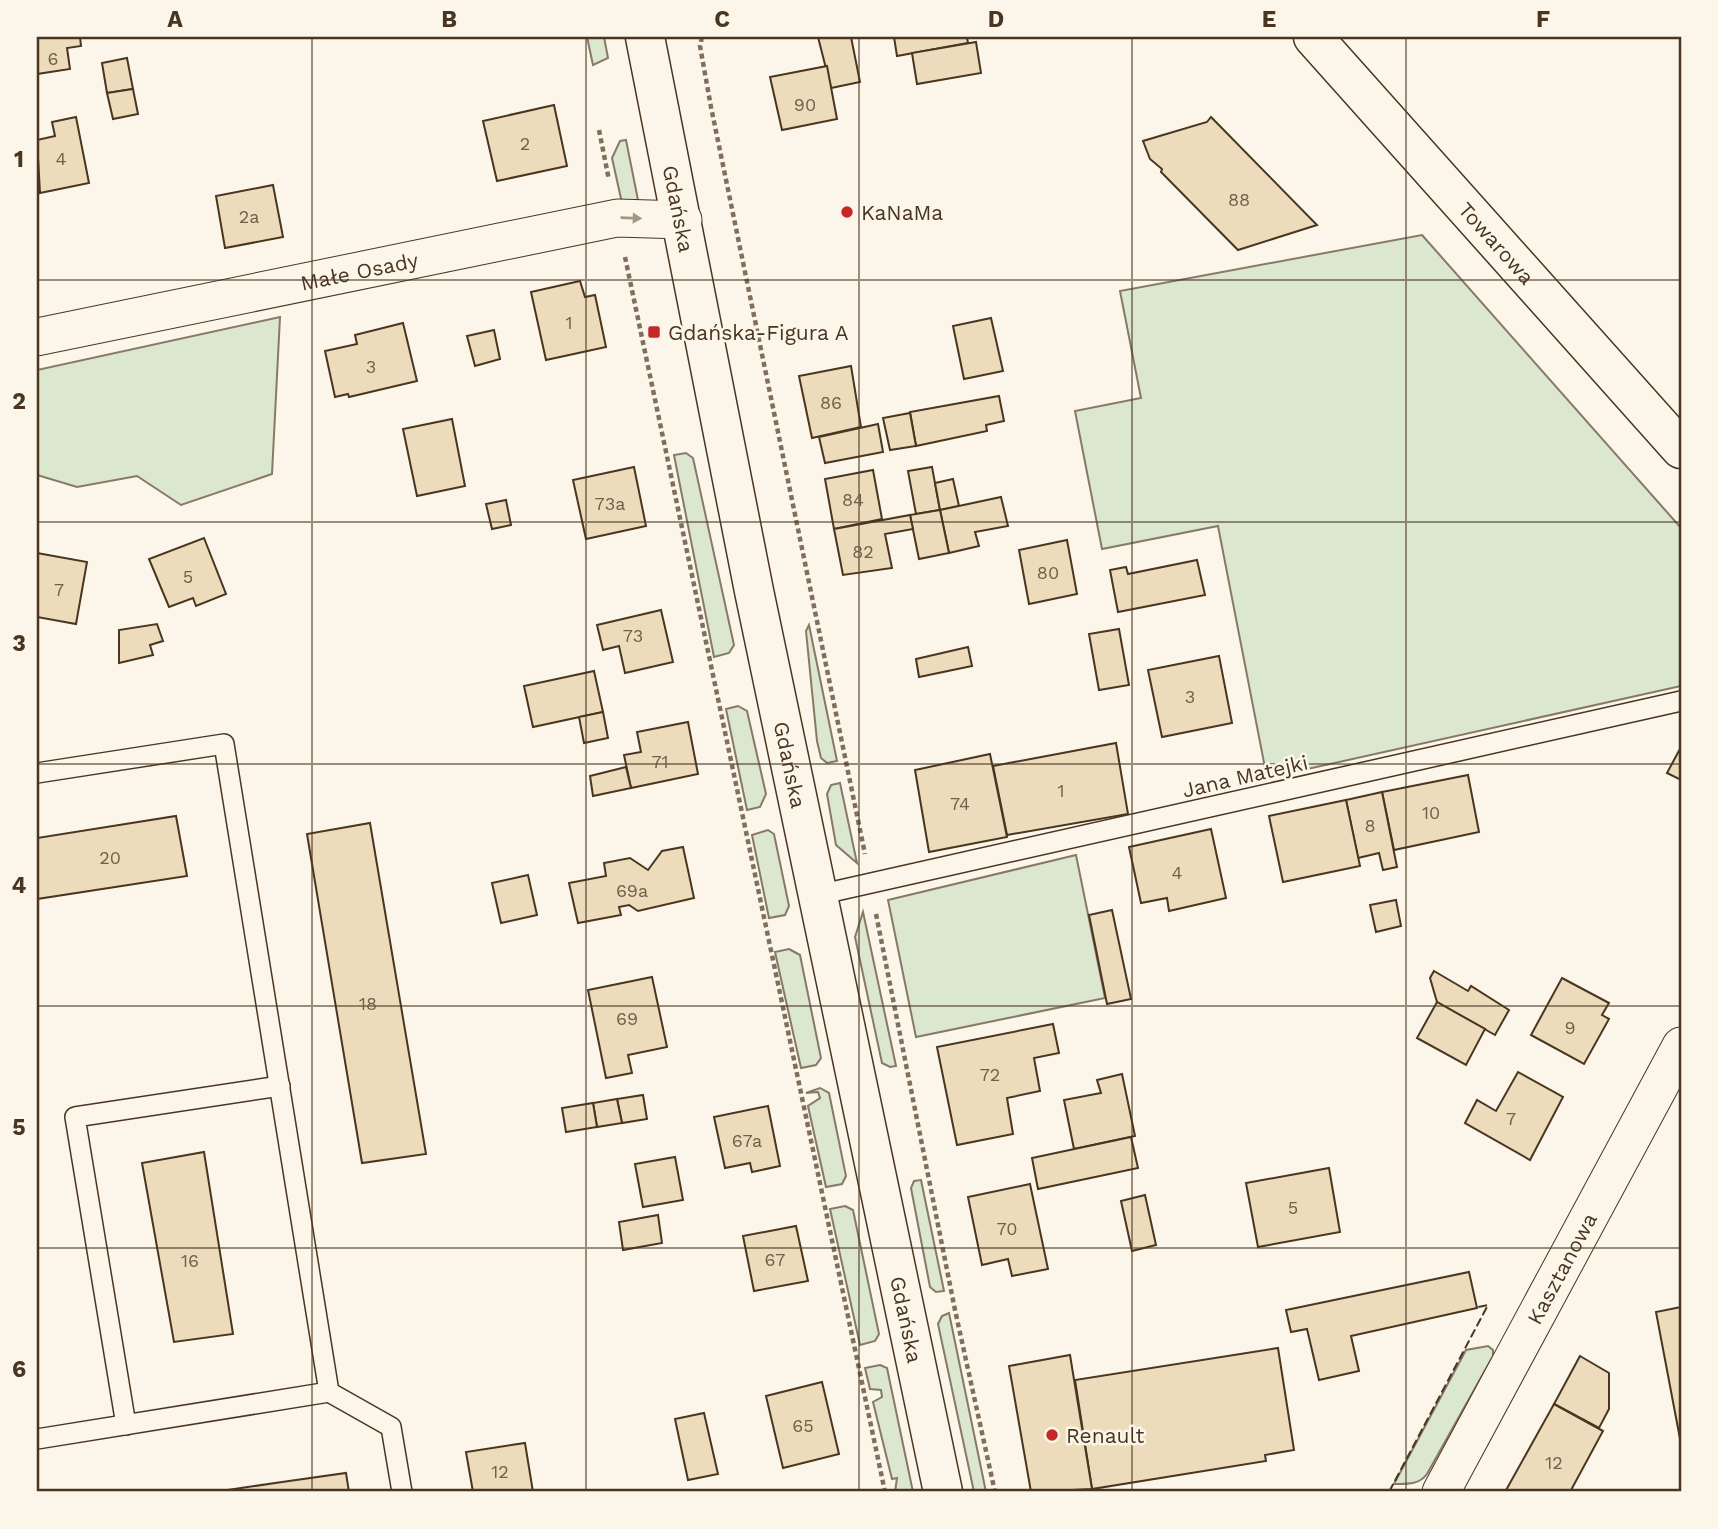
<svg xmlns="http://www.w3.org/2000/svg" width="1718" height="1529" viewBox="0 0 1718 1529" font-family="'Work Sans',sans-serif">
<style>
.green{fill:#dce7d0;stroke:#887966;stroke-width:2}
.building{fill:#ecdcbc;stroke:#4a3520;stroke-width:2}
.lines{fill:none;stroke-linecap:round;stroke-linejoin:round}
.lane-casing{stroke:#4a3520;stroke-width:22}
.street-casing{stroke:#4a3520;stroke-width:39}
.secondary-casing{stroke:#4a3520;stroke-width:41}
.path{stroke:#7f6f5c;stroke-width:4.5;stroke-dasharray:5 3.5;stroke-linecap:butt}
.lane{stroke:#fbf6e9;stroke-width:19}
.street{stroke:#fbf6e9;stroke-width:37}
.secondary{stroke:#fbf6e9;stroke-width:38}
.fence{stroke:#4a3520;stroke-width:2;stroke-dasharray:9 3.5;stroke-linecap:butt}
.oneway{fill:#a29684}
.grid{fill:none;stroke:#4a3520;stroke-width:2;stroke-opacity:0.55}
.poi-dot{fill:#c62828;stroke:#fbf6e9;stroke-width:2.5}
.labels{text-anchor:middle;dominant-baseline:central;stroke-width:5;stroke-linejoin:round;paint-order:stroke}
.number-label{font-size:18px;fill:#725f47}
.street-label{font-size:21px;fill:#4a3520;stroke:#fbf6e9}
.poi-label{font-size:21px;fill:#4a3520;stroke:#fbf6e9;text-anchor:start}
.neatline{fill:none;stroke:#4a3520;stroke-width:2.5}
.grid-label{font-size:23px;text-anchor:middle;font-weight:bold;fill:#4a3520}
</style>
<rect width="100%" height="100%" fill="#fbf6e9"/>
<g class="green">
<polygon points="587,37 604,37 608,58 593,65"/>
<polygon points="626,140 639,205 622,203 612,158 620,141"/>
<polygon points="1422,235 1681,528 1681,686 1267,778 1218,526 1102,549 1075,411 1141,398 1120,291"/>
<polygon points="280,317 272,474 181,505 137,476 77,487 37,475 37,370"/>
<polygon points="686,453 693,458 734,645 729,653 714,657 674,455"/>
<polygon points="809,625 837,761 827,763 821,758 817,741 806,631"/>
<polygon points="738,706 747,711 766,794 760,807 747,810 726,709"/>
<polygon points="840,783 857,863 836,845 827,794 831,785"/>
<polygon points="768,830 774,834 789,906 785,915 769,918 752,835"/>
<polygon points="1076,855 1105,998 916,1037 888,900"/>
<polygon points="863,912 896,1066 890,1067 882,1063 855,937"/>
<polygon points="789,949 800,955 821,1058 816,1065 801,1068 775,952"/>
<polygon points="820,1088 829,1093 846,1176 842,1184 826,1187 808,1106 820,1098 818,1092 806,1093"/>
<polygon points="921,1180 944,1291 936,1292 930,1287 911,1188 914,1181"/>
<polygon points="845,1206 853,1210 879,1334 875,1341 860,1345 830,1209"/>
<polygon points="949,1313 986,1492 974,1492 938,1324 942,1316"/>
<path d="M1488,1346L1493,1350V1356L1427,1474C1419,1485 1407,1484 1394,1484L1466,1350Z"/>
<polygon points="880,1365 887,1368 913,1492 895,1492 897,1478 892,1479 873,1402 882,1397 881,1390 870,1389 865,1368"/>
</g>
<g class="building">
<polygon points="37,37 80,37 81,46 67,48 70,69 37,74"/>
<polygon points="818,37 851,37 860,82 831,88"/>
<polygon points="894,37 967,37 968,43 897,56"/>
<polygon points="976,42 981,73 917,84 912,53"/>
<polygon points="127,58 133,89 107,93 102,63"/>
<polygon points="827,66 837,119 782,130 770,77"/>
<polygon points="133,89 138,114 113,119 107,93"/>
<polygon points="554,105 567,166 497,181 483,121"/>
<polygon points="76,117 89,183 40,193 37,140 55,136 52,122"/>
<polygon points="1211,117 1317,225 1238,250 1161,172 1162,169 1150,159 1143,141 1207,122"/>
<polygon points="273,185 283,237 225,248 216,196"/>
<polygon points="580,281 585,297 595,295 606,347 546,360 531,292"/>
<polygon points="991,318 1003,371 964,379 953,326"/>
<polygon points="403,323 417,381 349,397 348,394 335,397 325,351 357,344 355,335"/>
<polygon points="494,330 500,359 475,366 467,336"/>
<polygon points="851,366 861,427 812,438 799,376"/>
<polygon points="999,396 1004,421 986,425 987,431 916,446 910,412"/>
<polygon points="910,413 916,446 890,450 883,418"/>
<polygon points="452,419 465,486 417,496 403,429"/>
<polygon points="878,424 883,452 825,463 819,437"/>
<polygon points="634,467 646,526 586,539 573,480"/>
<polygon points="932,467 940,510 916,514 908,471"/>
<polygon points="873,470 882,519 834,529 825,479"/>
<polygon points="953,479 959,506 940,510 935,483"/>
<polygon points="1001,497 1008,526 975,532 979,546 949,553 940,510"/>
<polygon points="506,500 511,525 492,529 486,504"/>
<polygon points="940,510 949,553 919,559 910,515"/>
<polygon points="910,515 913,529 885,534 892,568 843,575 834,529"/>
<polygon points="204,538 226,594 196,606 193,598 169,607 149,559"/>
<polygon points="1067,540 1077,594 1029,604 1019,550"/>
<polygon points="37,553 87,562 76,624 37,617"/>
<polygon points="1197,560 1205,595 1118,612 1110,570 1126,567 1128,574"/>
<polygon points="661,610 673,662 625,673 619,646 603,650 597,625"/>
<polygon points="157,624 163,641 150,645 153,655 119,663 119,630"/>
<polygon points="1119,629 1129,685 1099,690 1089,634"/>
<polygon points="968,647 972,666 919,677 916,659"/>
<polygon points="1219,656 1232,723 1162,737 1148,670"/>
<polygon points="594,671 603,712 533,727 524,686"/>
<polygon points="603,712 608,738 584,743 579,717"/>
<polygon points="688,722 698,774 631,788 624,755 641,752 637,732"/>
<polygon points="1116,743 1128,814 1007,835 993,766"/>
<polygon points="1681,747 1681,780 1667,773"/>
<polygon points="990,754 1007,837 929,852 915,770"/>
<polygon points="626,767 631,788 593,796 590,776"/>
<polygon points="1468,775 1479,832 1394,850 1382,792"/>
<polygon points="1382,792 1397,867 1383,870 1379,853 1358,858 1346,800"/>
<polygon points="1346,800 1360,866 1283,882 1269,816"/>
<polygon points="176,816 187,876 37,899 37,838"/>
<polygon points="370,823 426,1154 362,1163 307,834"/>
<polygon points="1211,829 1226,898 1169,911 1167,898 1141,903 1129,847"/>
<polygon points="683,847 694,898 638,911 629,905 619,907 621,915 578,923 569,883 606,876 604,863 630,858 648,870 662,851"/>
<polygon points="528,875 537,915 501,923 492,883"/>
<polygon points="1396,900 1401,926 1376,932 1370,905"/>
<polygon points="1112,910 1131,999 1107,1004 1089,915"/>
<polygon points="1434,971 1468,991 1471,986 1509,1010 1495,1035 1437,1002 1430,978"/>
<polygon points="652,977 667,1047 628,1055 632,1073 606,1078 588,990"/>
<polygon points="1562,978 1609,1003 1602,1015 1609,1019 1584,1064 1531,1035"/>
<polygon points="1437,1002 1485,1029 1466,1065 1417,1038"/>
<polygon points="1053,1024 1059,1053 1034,1058 1040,1091 1007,1098 1013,1134 957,1145 937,1047"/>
<polygon points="1518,1072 1563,1097 1530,1160 1465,1123 1477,1100 1496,1111"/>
<polygon points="1122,1074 1135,1136 1074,1149 1064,1100 1101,1093 1097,1080"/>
<polygon points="643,1095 647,1119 622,1123 617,1099"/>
<polygon points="617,1099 622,1123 597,1127 593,1103"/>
<polygon points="593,1103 597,1127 566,1132 562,1108"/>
<polygon points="768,1106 780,1166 752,1172 750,1163 725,1168 714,1117"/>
<polygon points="1131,1137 1138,1168 1038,1189 1032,1158"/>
<polygon points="204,1152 233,1334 174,1342 142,1163"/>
<polygon points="675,1157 683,1200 643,1207 635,1164"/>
<polygon points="1329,1168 1340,1232 1258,1247 1246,1183"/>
<polygon points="1030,1184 1048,1269 1012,1276 1008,1259 982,1265 968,1197"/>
<polygon points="1145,1195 1156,1245 1132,1251 1121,1201"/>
<polygon points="658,1215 662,1243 623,1250 619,1222"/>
<polygon points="796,1226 808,1281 754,1291 743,1236"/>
<polygon points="1469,1272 1477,1308 1351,1336 1359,1371 1319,1380 1307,1329 1291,1332 1286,1310"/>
<polygon points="1681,1307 1681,1444 1656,1312"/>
<polygon points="1278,1348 1294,1450 1265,1455 1266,1461 1092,1489 1075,1380"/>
<polygon points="1070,1355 1092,1489 1031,1492 1009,1366"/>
<polygon points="1580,1356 1609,1373 1609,1409 1599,1428 1554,1404"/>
<polygon points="822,1382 839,1454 783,1468 766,1396"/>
<polygon points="1554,1404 1603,1431 1570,1492 1505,1492"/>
<polygon points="704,1413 718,1474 688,1480 675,1419"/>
<polygon points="525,1443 533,1492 473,1492 466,1452"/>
<polygon points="346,1473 349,1492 214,1492 282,1482"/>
</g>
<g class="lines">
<g class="lane-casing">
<g id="lane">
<polyline points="37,773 224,744 329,1392 391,1427 402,1492"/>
<polyline points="818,895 1681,701"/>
<polyline points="126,1425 75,1117 280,1086"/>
<polyline points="37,1439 329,1392"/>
</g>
</g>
<g class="street-casing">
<g id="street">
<path id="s1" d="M37,337L617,218L683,220"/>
<path id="s2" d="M1441,1492L1681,1046"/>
</g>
</g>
<g class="secondary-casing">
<g id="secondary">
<path id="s3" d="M645,37L754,591L943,1492"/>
<path id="s4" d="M1313,37L1681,449"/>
</g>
</g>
<g class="path">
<polyline points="702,37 700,46 711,107 865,854"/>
<polyline points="599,130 609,180"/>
<polyline points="625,257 885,1492"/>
<polyline points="876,914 955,1310 995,1492"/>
</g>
<use href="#lane" class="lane"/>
<use href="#street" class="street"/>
<use href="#secondary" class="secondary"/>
<polyline class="fence" points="1389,1492 1488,1305 1478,1307"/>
</g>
<defs><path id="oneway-solid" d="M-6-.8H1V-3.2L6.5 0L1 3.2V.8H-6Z" transform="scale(1.75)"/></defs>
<use class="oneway" href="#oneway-solid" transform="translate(631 218) rotate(2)"/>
<path class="grid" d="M312,37V1492M586,37V1492M859,37V1492M1132,37V1492M1406,37V1492M37,280H1681M37,522H1681M37,764H1681M37,1006H1681M37,1248H1681"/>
<g class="poi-dot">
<circle cx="847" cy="212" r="7"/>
<rect x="647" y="325" width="14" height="14" rx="3.5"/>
<circle cx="1052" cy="1435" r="7"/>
</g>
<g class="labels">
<g class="number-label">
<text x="53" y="58">6</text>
<text x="805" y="104">90</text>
<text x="525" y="143">2</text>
<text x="61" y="158">4</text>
<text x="1239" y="199">88</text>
<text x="249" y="216">2a</text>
<text x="569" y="322">1</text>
<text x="371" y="366">3</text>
<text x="831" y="402">86</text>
<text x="853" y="499">84</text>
<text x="610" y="503">73a</text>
<text x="863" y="551">82</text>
<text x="1048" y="572">80</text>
<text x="188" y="576">5</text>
<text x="59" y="589">7</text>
<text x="633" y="635">73</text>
<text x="1190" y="696">3</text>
<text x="660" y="761">71</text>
<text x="1061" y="790">1</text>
<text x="960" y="803">74</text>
<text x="1431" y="812">10</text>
<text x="1370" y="825">8</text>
<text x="110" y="857">20</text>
<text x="1177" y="872">4</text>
<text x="632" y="890">69a</text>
<text x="368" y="1003">18</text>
<text x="627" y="1018">69</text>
<text x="1570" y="1027">9</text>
<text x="990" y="1074">72</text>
<text x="1511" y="1118">7</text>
<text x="747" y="1140">67a</text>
<text x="1293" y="1207">5</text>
<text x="1007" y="1228">70</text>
<text x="775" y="1259">67</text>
<text x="190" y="1260">16</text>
<text x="803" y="1425">65</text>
<text x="1554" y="1462">12</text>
<text x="500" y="1471">12</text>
</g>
<g class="street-label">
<text stroke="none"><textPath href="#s3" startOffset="175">Gdańska</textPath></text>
<text stroke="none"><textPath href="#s4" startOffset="276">Towarowa</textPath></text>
<text stroke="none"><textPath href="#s1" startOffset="329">Małe Osady</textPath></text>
<text stroke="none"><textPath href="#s3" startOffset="742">Gdańska</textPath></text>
<text transform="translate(1245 776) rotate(-13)">Jana Matejki</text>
<text stroke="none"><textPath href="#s2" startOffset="254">Kasztanowa</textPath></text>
<text stroke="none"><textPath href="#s3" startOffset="1309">Gdańska</textPath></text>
</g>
<g class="poi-label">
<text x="861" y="212">KaNaMa</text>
<text x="668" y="332">Gdańska-Figura A</text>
<text x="1066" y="1435">Renault</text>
</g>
</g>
<rect width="1718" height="1529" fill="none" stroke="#fbf6e9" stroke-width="77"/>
<rect x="38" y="38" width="1642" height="1452" class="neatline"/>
<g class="grid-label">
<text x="175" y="27">A</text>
<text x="449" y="27">B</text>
<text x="722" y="27">C</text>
<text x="996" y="27">D</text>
<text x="1269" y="27">E</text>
<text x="1543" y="27">F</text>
<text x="19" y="167">1</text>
<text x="19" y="409">2</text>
<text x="19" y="651">3</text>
<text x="19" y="893">4</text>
<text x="19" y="1135">5</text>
<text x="19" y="1377">6</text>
</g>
</svg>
